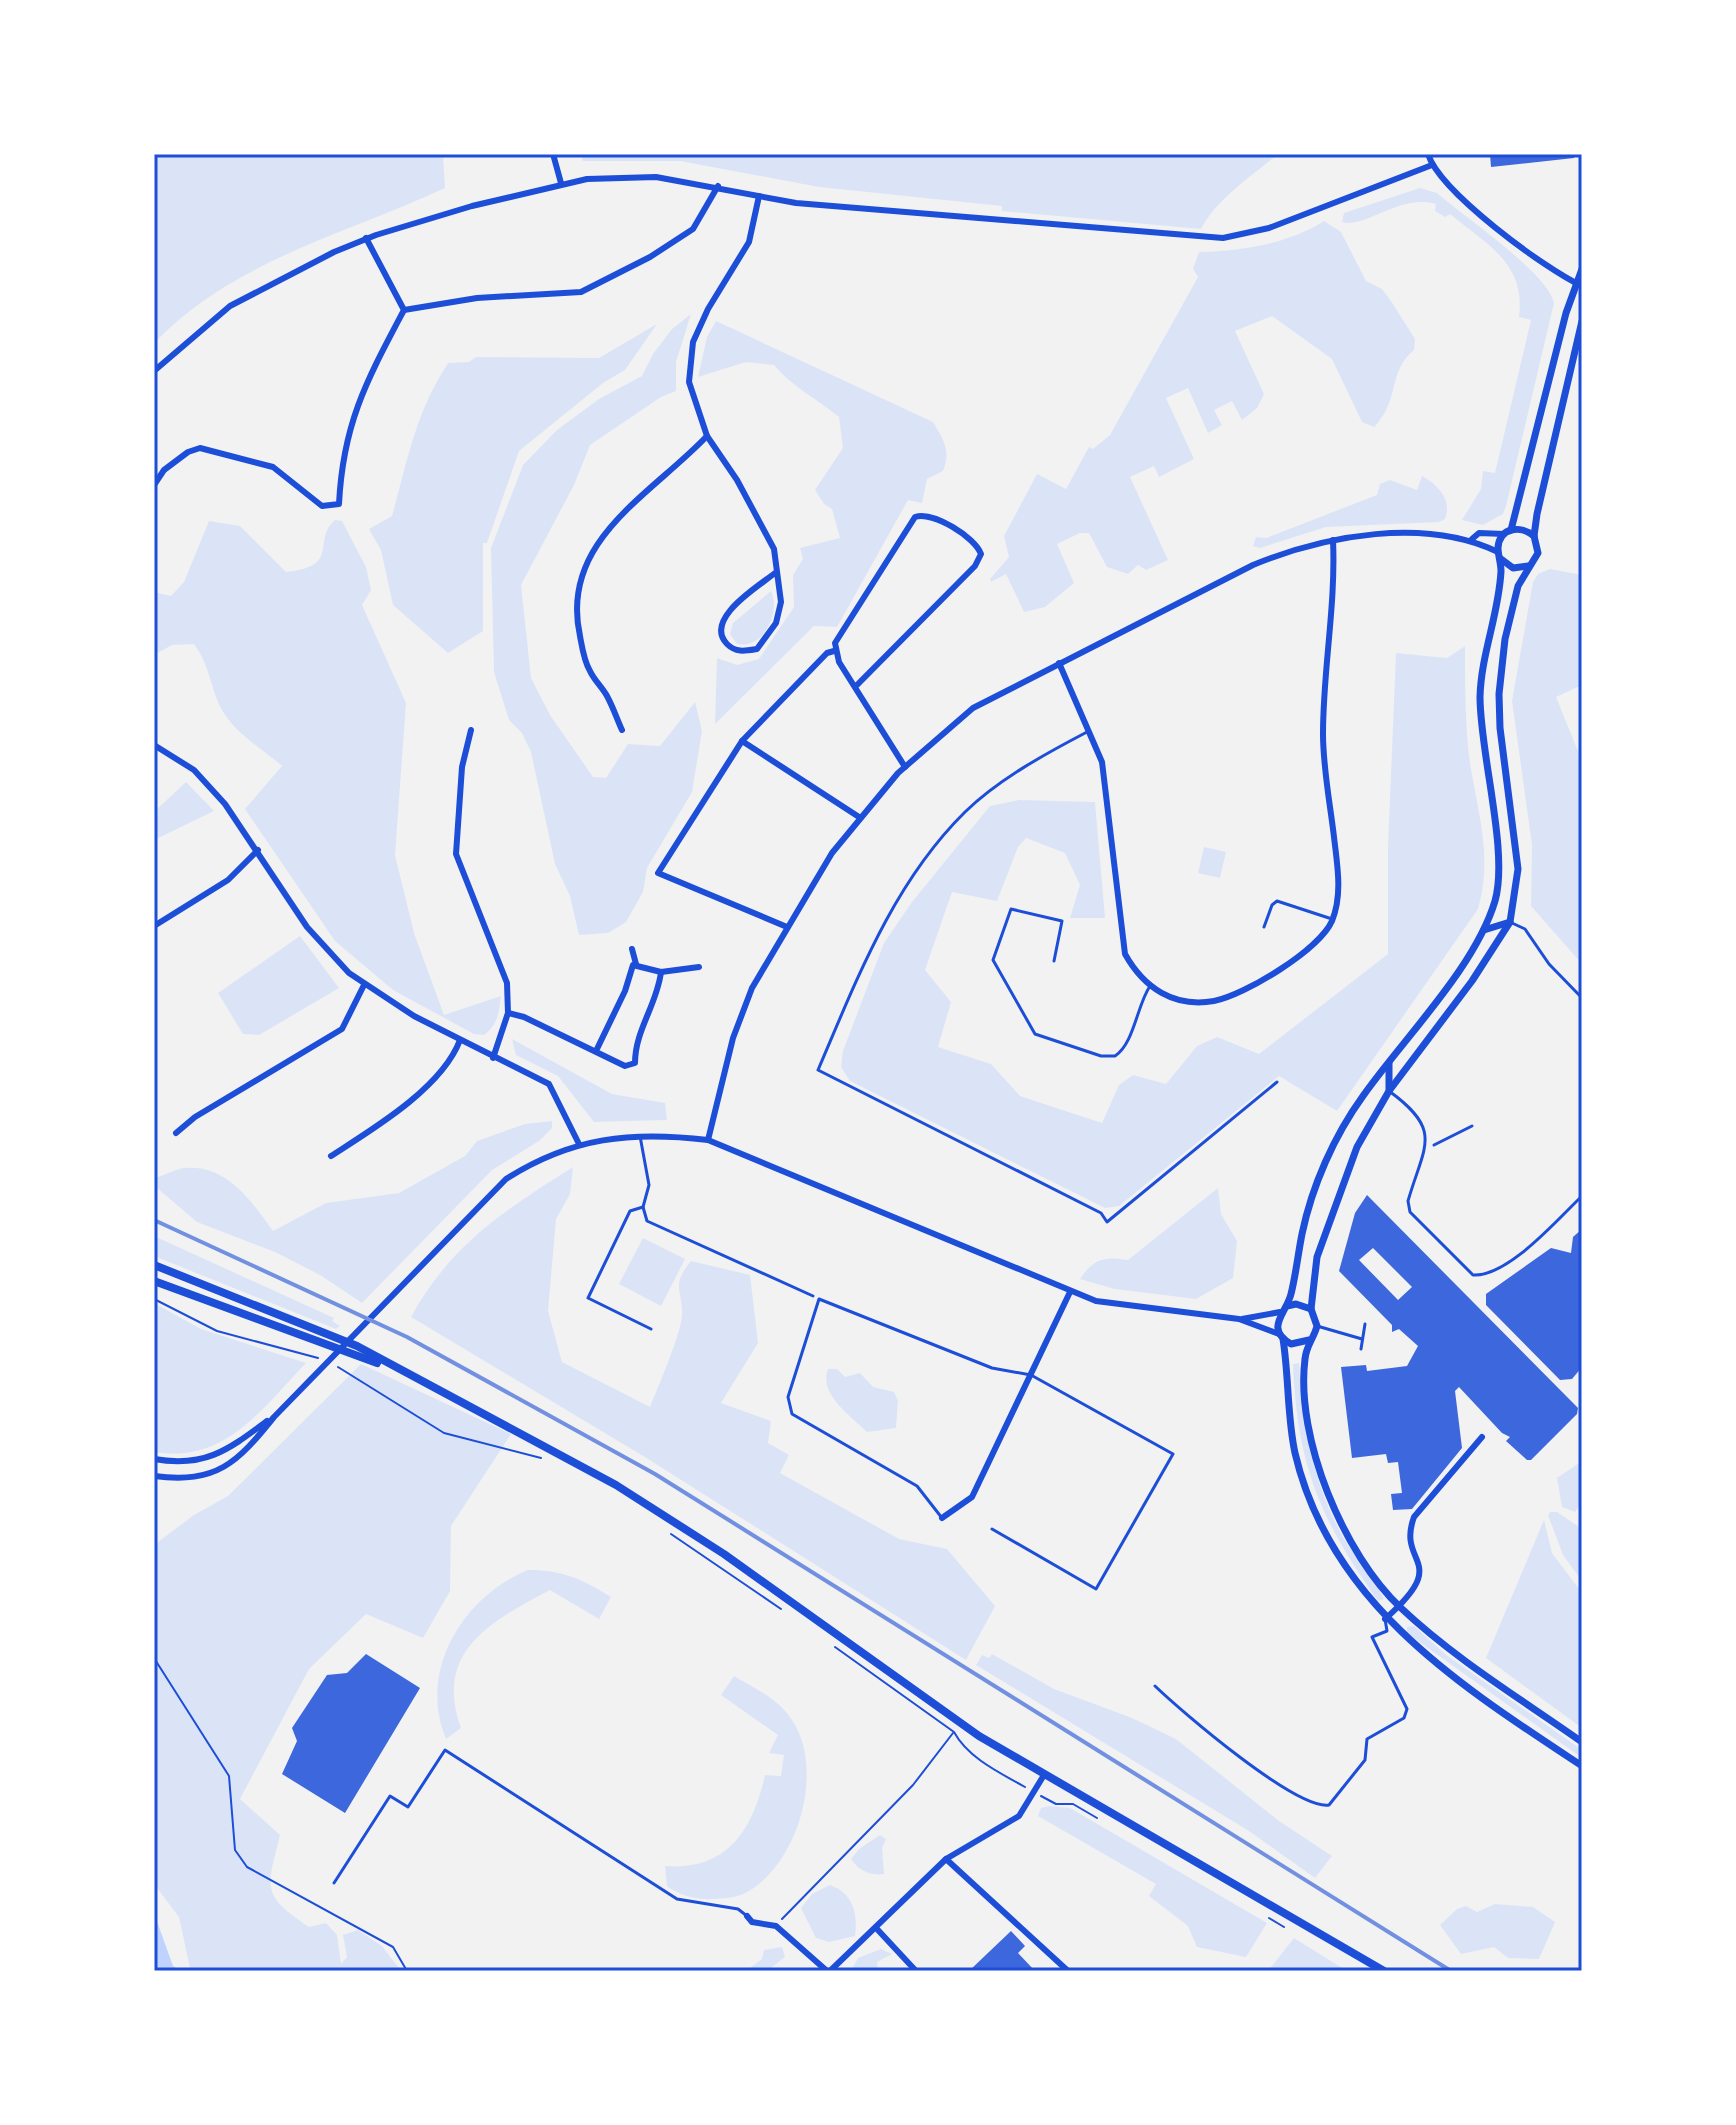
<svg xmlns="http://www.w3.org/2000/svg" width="1736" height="2125" viewBox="0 0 1736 2125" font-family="'Golos Text',sans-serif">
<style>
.green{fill:#dbe4f7}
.water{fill:#bfd3fe}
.building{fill:#3d67dc;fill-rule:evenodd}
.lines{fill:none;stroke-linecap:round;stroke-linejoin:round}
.path{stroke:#1d4ed8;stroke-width:2}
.service{stroke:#1d4ed8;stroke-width:3}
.minor{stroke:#1d4ed8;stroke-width:6}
.tertiary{stroke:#1d4ed8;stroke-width:7}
.secondary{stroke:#1d4ed8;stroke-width:8}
.rail{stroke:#7290e2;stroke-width:4}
.neatline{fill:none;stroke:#1d4ed8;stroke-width:3}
</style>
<rect width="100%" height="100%" fill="#f2f2f2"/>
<g class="green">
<path d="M154,154H443L445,188C344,235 234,260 154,343Z"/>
<path d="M580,154H1278C1252,176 1217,198 1201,229L1002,211V206L819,187L680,161H583Z"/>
<path d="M1420,188L1437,193C1463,216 1548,273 1554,303L1506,506L1503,514L1483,525L1462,520L1481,489L1483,471L1495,473L1531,320L1519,317C1526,263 1487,245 1450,214L1445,217L1435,211L1436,204C1400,193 1365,229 1342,222L1344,213Z"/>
<path d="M1324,221L1341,232L1366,281L1382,289L1391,301L1415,339L1414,350C1387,372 1401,399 1374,427L1362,422L1332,359L1272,316L1235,331L1264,394L1257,408L1242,420L1232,401L1214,410L1222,425L1208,433L1188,388L1166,398L1194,459L1159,477L1154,466L1130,477L1168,560L1146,570L1138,565L1128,574L1107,567L1089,533H1080L1057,544L1074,583L1045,607L1024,612L1006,574L991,582L990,579L1009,557L1004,536L1037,474L1066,489L1089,447L1093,449L1110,435L1198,277L1193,269L1199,252C1241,251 1288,244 1324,221Z"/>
<polygon points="691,314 676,362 676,391 661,397 590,445 574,485 521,585 531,678 550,715 593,777 606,778 628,744 660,746 695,702 702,731 692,792 647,868 643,892 626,922 608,933 579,935 570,896 555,864 531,752 522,733 509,720 494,672 491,548 523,465 557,430 599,399 642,376 653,354 672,329"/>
<path d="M716,321L933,422C944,440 951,451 943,471L927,479L922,503L908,500L837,627L814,626L715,724L717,658L737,665L759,659L794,607L793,575L803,559L800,548L840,538L832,509L824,504L815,490L843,448L839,417C816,398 792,387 774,365L746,362L698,377L707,337Z"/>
<path d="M657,324L625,370L603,383L519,451L487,543H483V631L448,653L393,605L381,550L369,529L392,516C408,459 415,414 448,363L469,362L476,357L599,358Z"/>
<path d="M1422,476C1437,484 1453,500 1445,519L1439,522L1326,527L1260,548L1253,546L1256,537L1266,538L1377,495L1380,484L1390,480L1417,490Z"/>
<path d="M335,520L342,521L366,567L371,590L362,605L406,703L395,855L414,933L444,1015L501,996C499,1012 498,1025 484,1035L474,1034L393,990L335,941L245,809L282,766C265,751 241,737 228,719C210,696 212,667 194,644L172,645L154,655V592L171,596L184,582L209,521L240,526L286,572C342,566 311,541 335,520Z"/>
<polygon points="1550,569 1582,575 1582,685 1556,697 1582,761 1582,964 1531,906 1532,845 1512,701 1533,582 1538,574"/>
<path d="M771,591C781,611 764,650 737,644L730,634L733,623Z"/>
<path d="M1465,646C1465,686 1465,724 1470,763C1478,814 1493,857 1478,909L1337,1111L1279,1076L1119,1206L1105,1208L850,1081L841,1067L843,1051L884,943L912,902L990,806L1019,800L1095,802L1105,918H1070L1080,885L1065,853L1026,838L1018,847L997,901L952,892L925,970L951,1002L938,1047L991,1064L1020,1096L1102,1123L1119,1085L1133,1075L1166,1084L1197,1046L1217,1037L1259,1054L1388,954V847L1396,653L1447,658Z"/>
<polygon points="186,782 214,811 154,840 154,812"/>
<polygon points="1204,847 1226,852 1220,878 1198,873"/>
<polygon points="300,936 339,988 259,1035 243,1034 218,993"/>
<polygon points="512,1039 612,1094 665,1103 667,1120 594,1122 558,1076 516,1055"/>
<path d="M552,1121V1128L539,1141L492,1170L362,1303L320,1275L275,1252L197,1222L157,1188L155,1178C165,1175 176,1169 185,1168C227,1164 252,1202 273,1231L326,1203L399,1193L465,1156L477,1141L525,1124Z"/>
<path d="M573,1167L570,1194L556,1219L548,1311L562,1362L650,1407C658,1387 681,1334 682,1315C683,1291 670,1286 691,1261L750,1275L758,1343L721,1403L771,1421L768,1443L789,1455L780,1473L899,1539L947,1549L995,1606L966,1660L648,1459L411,1317C451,1244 505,1210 573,1167Z"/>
<path d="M1218,1188L1221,1214L1237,1241L1233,1278L1196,1299L1115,1289L1080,1279C1093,1259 1104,1256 1128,1260Z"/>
<polygon points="154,1236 334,1318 332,1321 340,1326 336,1329 154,1256"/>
<polygon points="643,1238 685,1259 661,1306 619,1284"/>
<path d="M154,1303L201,1329L306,1363C262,1409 225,1464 154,1452Z"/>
<path d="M1299,1363C1302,1424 1313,1483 1343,1537C1353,1555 1378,1584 1384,1599L1378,1601C1320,1519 1297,1465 1293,1364Z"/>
<path d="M361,1364L511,1434L451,1526L450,1591L423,1638L366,1614L309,1669L240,1799L280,1835C267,1889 260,1894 309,1927L326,1923L337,1935L341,1964L347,1957L343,1935L358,1930L382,1946L401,1971H195L190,1968L179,1917L154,1884V1545L194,1515L228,1496Z"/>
<path d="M828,1369H837L845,1377L860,1373L873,1387L894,1392L898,1401L896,1428L867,1432C851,1416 818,1394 828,1369Z"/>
<polygon points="1582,1461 1582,1502 1575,1512 1562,1507 1557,1478"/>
<polygon points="1550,1512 1557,1512 1582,1529 1582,1581 1563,1555 1548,1515"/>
<polygon points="1544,1520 1552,1553 1582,1593 1582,1728 1486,1658"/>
<path d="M528,1570C563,1570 582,1579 611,1597L599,1619L550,1590C492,1621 433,1651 461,1728L446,1739C417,1670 464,1596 528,1570Z"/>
<polygon points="1414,1626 1445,1654 1582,1750 1582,1758 1407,1633 1407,1627"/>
<polygon points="992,1654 1054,1689 1132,1718 1176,1739 1279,1821 1332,1856 1315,1878 1249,1831 976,1665 982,1655 989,1658"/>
<path d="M734,1676C754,1688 779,1699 792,1720C825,1769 799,1861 749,1891C738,1898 726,1898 714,1899C697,1900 680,1896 667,1886L665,1866C728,1871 753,1829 765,1775L781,1776L784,1755L769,1753L778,1735L721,1695Z"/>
<polygon points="1049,1806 1070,1808 1267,1923 1246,1957 1197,1947 1188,1926 1149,1896 1156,1884 1038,1816 1041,1808"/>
<path d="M880,1835L886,1839L882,1848L884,1874C871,1876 859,1871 851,1859L859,1849Z"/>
<path d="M830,1885C853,1893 858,1914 855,1936L829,1942L816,1938L801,1908L812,1894Z"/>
<polygon points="1495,1904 1533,1907 1555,1922 1539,1959 1508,1958 1494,1947 1461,1954 1440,1925 1457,1909 1466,1906 1477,1912"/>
<polygon points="1294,1938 1347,1971 1268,1971"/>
<polygon points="782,1947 785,1957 772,1967 773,1971 746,1971 762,1959 764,1950"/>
<polygon points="881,1949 892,1954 877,1962 878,1971 851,1971 858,1958"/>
</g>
<polygon class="water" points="154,1913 173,1966 180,1971 154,1971"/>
<g class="building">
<polygon points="1490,154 1574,154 1574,158 1491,167"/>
<path d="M1367,1195L1578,1408L1577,1414L1531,1460H1527L1506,1441L1510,1437L1502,1433L1459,1387L1455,1391L1462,1448L1412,1509L1393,1510L1391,1494L1402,1493L1398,1462L1388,1463L1386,1454L1352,1458L1341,1367L1366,1365L1367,1371L1407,1366L1418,1346L1399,1329L1392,1332V1325L1339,1271L1355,1213ZM1373,1248L1412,1287L1398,1300L1359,1260Z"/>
<polygon points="1582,1229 1582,1367 1572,1379 1560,1380 1486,1305 1486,1294 1551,1248 1571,1253 1573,1237"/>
<polygon points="366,1654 420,1688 345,1813 282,1774 297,1741 292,1728 327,1675 347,1673"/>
<polygon points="1011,1931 1025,1946 1018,1953 1035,1971 969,1971"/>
</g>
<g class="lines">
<g class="path">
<polyline points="154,1299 217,1331 318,1358"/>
<polyline points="338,1367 444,1433 541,1458"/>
<polyline points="671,1534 781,1609"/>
<path d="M835,1647L954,1732C968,1758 1000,1773 1025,1787"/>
<polyline points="154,1658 229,1776 235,1850 247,1867 393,1947 407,1971"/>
<polyline points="1041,1796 1056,1804 1073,1804 1097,1818"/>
<polyline points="1269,1918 1284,1927"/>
<polyline points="782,1919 913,1785 953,1733"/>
<polyline points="176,1971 178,1970"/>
</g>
<g class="service">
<path d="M1087,732C1045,754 999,779 965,812C893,883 857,979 818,1070L1101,1213L1107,1222L1277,1082"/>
<polyline points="1512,923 1525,929 1549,964 1582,998"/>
<polyline points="1264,927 1272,905 1277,901 1332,919"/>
<path d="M1054,961L1062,921L1011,909L993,960L1035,1034L1101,1056H1115C1134,1044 1137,1005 1150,986"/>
<path d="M1389,1091C1444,1131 1424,1145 1408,1201L1410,1212L1473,1275C1508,1277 1557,1220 1582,1196"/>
<polyline points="640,1136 649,1185 643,1207 630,1211 588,1298 651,1329"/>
<polyline points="1434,1145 1472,1126"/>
<polyline points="643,1207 647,1221 813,1296"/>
<polyline points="1317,1326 1362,1339"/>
<polyline points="1361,1349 1365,1324"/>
<polyline points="942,1518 917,1486 792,1414 788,1397 819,1299 992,1368 1031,1375 1173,1454 1096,1589 992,1529"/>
<path d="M1155,1686C1181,1711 1296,1810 1329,1805L1365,1760L1367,1739L1404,1718L1407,1709L1372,1637L1387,1631L1385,1619"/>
<polyline points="334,1883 390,1796 408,1807 445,1750 677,1899 738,1909 747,1916"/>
</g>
<g class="minor">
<polyline points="553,154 561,183"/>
<path d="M1428,154C1440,192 1545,269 1582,286"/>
<path d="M759,196L749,242L708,309L693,342L689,382L707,436L737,480L774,549L781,602L776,623L757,649C745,651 736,653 727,644C703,619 759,586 775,573"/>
<polyline points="404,310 477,298 581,292 650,257 693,229 718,186"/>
<polyline points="154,371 230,306 334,252 376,235 472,206 587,179 656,177 796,203 1223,238 1269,228 1432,165"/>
<path d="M154,485L164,470L188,452L200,448L273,467L322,506L339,504C343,423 367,380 404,310L366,238"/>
<polyline points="1472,539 1479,533 1504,534"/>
<path d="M1059,663L1102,762L1125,954C1144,988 1174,1008 1214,1001C1245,995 1319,950 1332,921C1343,894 1337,864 1334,837C1330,803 1323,768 1323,734C1323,669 1336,605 1333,540"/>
<path d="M855,687L975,566L981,554C975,537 933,511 915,517L835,643L839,662L905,767"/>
<polyline points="471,730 462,767 456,854 507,983 508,1013 493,1058"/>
<path d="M622,730C617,719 613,707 607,696C602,687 594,680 590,671C584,661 582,647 580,636C559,541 651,495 707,436"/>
<polyline points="742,741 859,817"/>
<polyline points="154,745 194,770 225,804 307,927 349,973 414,1016 549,1084 579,1144"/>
<polyline points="154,926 228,880 258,850"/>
<polyline points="787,927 658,873 742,741 827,653 834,651"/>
<polyline points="632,949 636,964"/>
<polyline points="661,972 699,967"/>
<path d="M508,1013L524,1017L625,1066L635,1063C635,1030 657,1005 661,972L633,965L625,991L596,1051"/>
<polyline points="176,1133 195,1117 342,1029 364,985"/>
<path d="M708,1140L733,1038L752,988L832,853L898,773L973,708L1253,565C1326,535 1425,517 1498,552"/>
<path d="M331,1156C373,1129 442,1088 460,1040"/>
<polyline points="1242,1319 1280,1312"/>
<path d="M154,1459C205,1468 228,1450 267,1421"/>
<path d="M154,1476C217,1484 237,1463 274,1417L506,1179C572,1137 631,1131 708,1140L1096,1301L1239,1319L1279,1334"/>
<polyline points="942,1518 972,1497 1070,1292"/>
<path d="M1385,1619C1453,1559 1396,1566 1414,1517L1482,1437"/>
<polyline points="946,1859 1068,1971"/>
<polyline points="747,1916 752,1922 776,1926 827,1971"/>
<polyline points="877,1929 916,1971"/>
<polyline points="830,1971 946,1859 1019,1816 1044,1775"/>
</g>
<g class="tertiary">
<path d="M1582,321L1537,514L1534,536L1538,553L1518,586L1505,639L1499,694L1500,728L1518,869L1510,922L1472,981L1389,1091L1357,1147L1317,1257L1311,1309L1317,1326C1314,1338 1306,1346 1305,1359C1295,1438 1344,1555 1401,1608C1455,1659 1521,1699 1582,1742"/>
<polyline points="1511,530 1566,313 1582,269"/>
<polyline points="1501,559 1513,568 1528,566"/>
<polyline points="1484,930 1510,922"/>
<polyline points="1389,1089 1389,1063"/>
<polyline points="1287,1306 1296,1304 1311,1309"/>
<path d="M1283,1339C1289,1377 1287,1416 1295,1453C1330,1604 1461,1686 1582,1766"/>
<path d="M1309,1340L1291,1344C1264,1328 1286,1314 1291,1294C1296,1274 1298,1254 1302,1234C1312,1186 1334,1136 1363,1096C1403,1039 1475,968 1495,901C1509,852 1480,754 1480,697C1481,654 1499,614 1501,571C1501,563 1498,555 1498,548C1499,527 1521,525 1534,536"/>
</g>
<g class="secondary">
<polyline points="154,1265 357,1346 616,1485 724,1554 979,1736 1384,1971"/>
<polyline points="154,1281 377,1363"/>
</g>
<polyline class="rail" points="154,1220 407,1337 655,1474 1451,1971"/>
</g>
<rect width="1736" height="2125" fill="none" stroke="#ffffff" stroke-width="312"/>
<rect x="156" y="156" width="1424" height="1813" class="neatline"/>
</svg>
